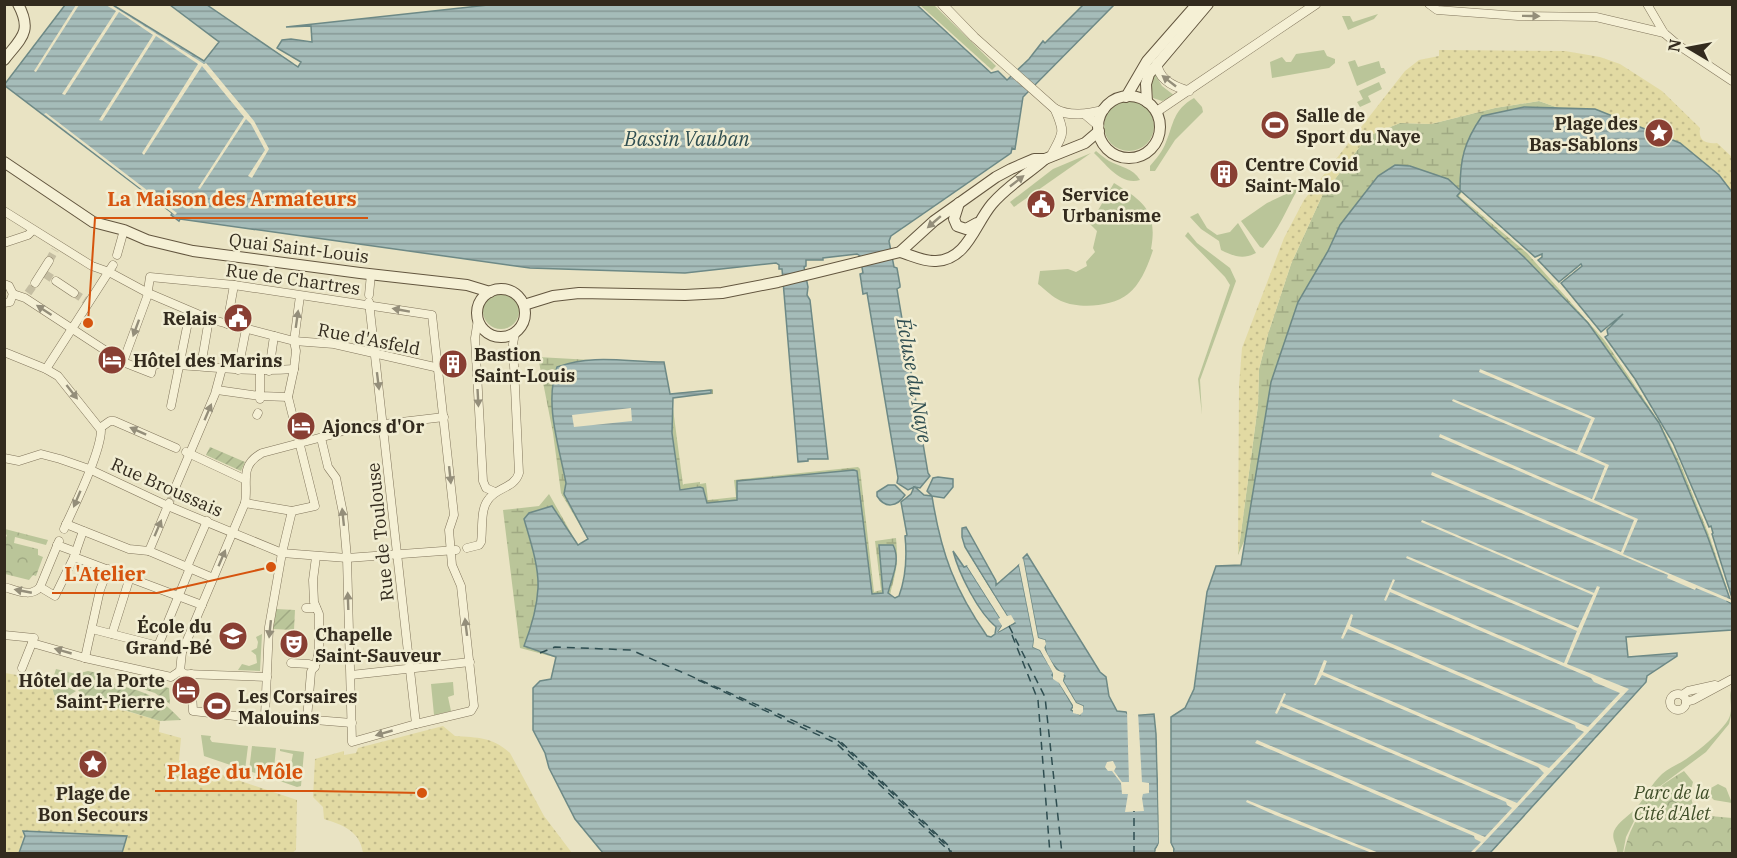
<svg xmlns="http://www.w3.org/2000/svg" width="1737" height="858" viewBox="0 0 1737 858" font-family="'IBM Plex Serif',serif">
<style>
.grass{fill:#bac599}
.forest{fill:url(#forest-crowns)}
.wetland{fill:url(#wetland-marsh)}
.sand{fill:url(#sand-dots)}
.garden{fill:url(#garden-furrows)}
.water{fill:url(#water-rules);stroke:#6d8986;stroke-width:1.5}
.pier{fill:#e9e3c3}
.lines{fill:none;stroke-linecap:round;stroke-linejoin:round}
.ferry{stroke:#2f4e51;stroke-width:1.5;stroke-dasharray:8 6;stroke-linecap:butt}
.minor-tunnel{stroke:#c5bea2;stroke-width:8;stroke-dasharray:8 4;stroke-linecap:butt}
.minor-casing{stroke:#81755c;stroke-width:9}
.tertiary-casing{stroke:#81755c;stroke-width:10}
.secondary-casing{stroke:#63563f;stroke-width:12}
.minor{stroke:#f5f0d5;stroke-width:8}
.tertiary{stroke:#f5f0d5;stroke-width:9}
.secondary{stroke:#f5f0d5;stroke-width:10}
.oneway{fill:#948e7a}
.labels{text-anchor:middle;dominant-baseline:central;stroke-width:5;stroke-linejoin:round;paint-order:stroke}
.poi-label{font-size:18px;font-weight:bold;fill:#332b1e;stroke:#f1edd2;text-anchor:start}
.street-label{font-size:18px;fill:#332b1e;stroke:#f1edd2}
.park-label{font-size:18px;font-style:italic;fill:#3e4d27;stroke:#f1edd2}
.water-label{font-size:20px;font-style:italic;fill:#2f4e51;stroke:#f1edd2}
.leader{fill:none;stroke:#d6540e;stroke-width:2}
.callout-dot{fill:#d6540e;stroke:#f1edd2;stroke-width:2}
.callout-label{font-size:20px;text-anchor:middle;font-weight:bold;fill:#d6540e;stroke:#f1edd2;stroke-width:5;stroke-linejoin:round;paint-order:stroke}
</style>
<defs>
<pattern id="forest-crowns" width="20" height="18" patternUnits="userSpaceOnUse" patternTransform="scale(1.5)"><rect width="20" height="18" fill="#bac599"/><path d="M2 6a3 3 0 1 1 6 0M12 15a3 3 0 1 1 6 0" fill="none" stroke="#a0a983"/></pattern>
<pattern id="wetland-marsh" width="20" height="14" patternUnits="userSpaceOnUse" patternTransform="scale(1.5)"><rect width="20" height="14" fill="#bac599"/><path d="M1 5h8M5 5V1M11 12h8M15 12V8" fill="none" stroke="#a0a983"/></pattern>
<pattern id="sand-dots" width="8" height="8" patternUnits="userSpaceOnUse" patternTransform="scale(1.5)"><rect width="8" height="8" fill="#e2daa3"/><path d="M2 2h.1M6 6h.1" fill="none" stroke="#c2bb8c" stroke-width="1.8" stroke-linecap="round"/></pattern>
<pattern id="garden-furrows" width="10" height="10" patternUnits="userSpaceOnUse" patternTransform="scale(1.5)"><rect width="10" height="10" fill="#bac599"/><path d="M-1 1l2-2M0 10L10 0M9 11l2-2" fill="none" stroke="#a0a983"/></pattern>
<pattern id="water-rules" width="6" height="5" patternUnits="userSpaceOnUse" patternTransform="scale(1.5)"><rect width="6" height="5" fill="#a5bcb9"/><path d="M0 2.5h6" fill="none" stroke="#879996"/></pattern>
</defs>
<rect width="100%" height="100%" fill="#e9e3c3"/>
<g class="grass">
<polygon points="920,5 934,5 996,66 992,70"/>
<polygon points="1378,14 1374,19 1348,30 1342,16 1350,16 1353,22"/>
<polygon points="1324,50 1327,56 1335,59 1335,63 1329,68 1272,78 1270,62 1282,57 1286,62 1291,62 1296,54"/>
<polygon points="1355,60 1358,67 1379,61 1381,68 1384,68 1386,73 1357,86 1348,62"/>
<polygon points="1155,74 1162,86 1175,96 1162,101 1153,98 1151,82"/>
<polygon points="1379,82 1382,89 1368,96 1371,102 1360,107 1357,102 1363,99 1359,91"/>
<path d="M1194,98L1202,107L1203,112L1175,140L1155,171H1150V166C1156,159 1163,151 1166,142C1174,123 1173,110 1194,98Z"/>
<circle cx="1129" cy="126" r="25"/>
<path d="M1096,151C1100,154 1104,158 1109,161C1120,167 1133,168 1140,180C1121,186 1106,164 1094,153Z"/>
<polygon points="1091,153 1014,207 1010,202 1053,169"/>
<path d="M1114,183C1143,201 1158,211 1151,249L1153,250C1148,265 1141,284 1128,294C1112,307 1079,309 1061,301C1052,297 1046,290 1038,284L1040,271L1068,269L1076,272L1087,266L1086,262L1095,252L1093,248L1097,231L1090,224Z"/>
<path d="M1297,183L1300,185C1288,206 1279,230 1263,248L1260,247L1241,221L1267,203L1286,194Z"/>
<path d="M1198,213L1207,228L1217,235L1230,232L1238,223L1256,253C1243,260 1233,256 1221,250L1219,241L1201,229L1190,217Z"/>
<polygon points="1188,232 1197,243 1230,268 1236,281 1200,380 1202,415 1198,379 1230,285 1225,277 1185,236"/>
<circle cx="501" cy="311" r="18"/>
<polygon points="262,634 260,671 238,670 242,664 249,666 257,663 256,655 251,651 257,648 258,642 256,637"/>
<polygon points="50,679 76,691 64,699 60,700 54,695"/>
<polygon points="453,682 454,695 448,697 451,711 434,715 431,684"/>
<path d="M1732,688V711L1729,724L1706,752L1659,787L1635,819L1626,837L1623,853H1617C1618,846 1611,840 1614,831C1618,822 1630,815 1636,808C1646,797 1651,784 1662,774C1670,767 1680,764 1689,757C1702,748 1716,736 1726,723C1736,711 1727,698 1732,688Z"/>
<polygon points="201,735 211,736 210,739 212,742 248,746 245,770 204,756"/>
<polygon points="252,746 276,748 273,779 249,771"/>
<polygon points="280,749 304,752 301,786 297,787 277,780 278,762 291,764 293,754 280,751"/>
<polygon points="1718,784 1726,788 1732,803 1714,800 1711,797 1711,788"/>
</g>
<g class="forest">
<polygon points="5,529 48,540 46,545 15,537 14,543 38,549 38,555 43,557 36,576 33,575 29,580 5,574 5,540 7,535 5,534"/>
<path d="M1684,771L1693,782C1689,795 1691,804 1699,815L1732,818V853H1624C1628,831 1643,804 1660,787C1667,781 1676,776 1684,771Z"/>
</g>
<g class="wetland">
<polygon points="1539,101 1590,119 1462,192 1459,196 1527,253 1605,341 1660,423 1680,463 1709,535 1728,591 1700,576 1254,519 1238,555 1258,405 1259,369 1268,334 1291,264 1322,196 1368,136 1400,123 1431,124 1495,108"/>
<path d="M538,357L662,364L668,394L713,389V394L673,397L672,401L683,485L684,484L700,482V484L706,483L708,500L736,497L734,480L858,467L860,469L874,592L881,590L875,541L896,538C897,550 898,562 895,574C893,586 889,592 890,604L593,543L561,643L554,657L520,648L503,510L539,506L549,494L578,545L588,539L561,493L553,433Z"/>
</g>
<g class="sand">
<path d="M1439,50L1565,51L1600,57L1620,64L1662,91L1700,128C1698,141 1706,144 1717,143L1732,157V216L1590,119L1539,101L1495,108L1431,124L1400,123L1368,136L1322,196L1291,264L1268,334L1259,369L1258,405L1238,555L1239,386L1242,348L1284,238L1304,200L1405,71L1419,60L1439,56Z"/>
<polygon points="5,673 17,675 19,678 23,677 24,673 50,679 54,695 60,700 68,699 71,702 100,708 102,704 106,705 160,721 159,732 181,738 179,760 183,766 192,770 199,767 297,800 296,850 292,853 122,853 126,836 24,834 19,853 5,854"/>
<path d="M443,726L455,736C478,738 491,736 510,753L544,816L572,853H363C360,831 343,825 324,819L323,807L313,797L315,759L344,751V755L356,753L358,748Z"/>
</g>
<g class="garden">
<polygon points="210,447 245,462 241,471 206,455"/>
<polygon points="276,609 295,610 294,630 273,629"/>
<polygon points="56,669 76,674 88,671 102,674 101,678 76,685 53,678"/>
<polygon points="118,677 169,688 170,704 155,693 117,681"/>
<path d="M104,681C139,691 156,692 181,720L160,721L85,698L78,690Z"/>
</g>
<g class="water">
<path d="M65,5H113L204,61L219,42L170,5H207L298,67L301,62L277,48L282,40L291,39L312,42L311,26L286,27L488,5H917L991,73L998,71L1007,80L1029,59L1043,41L1045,43L1083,5H1114L1023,97L1015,149L1012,148L1011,153L891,236L889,241L894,267L897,268L900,285V287L897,289L928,473L930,476L920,488L915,487L924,495L932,496C941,554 955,590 987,636L991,637L995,634L996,627C978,612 959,574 953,551L964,567L967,566L1000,618L1002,626L998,632L1015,623L1007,616L965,547L962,537V528L966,527L996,581V585L1019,565L1034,640L1033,647L1040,650L1054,673L1052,675L1059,682L1073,706L1071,710L1080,715L1083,706L1076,703L1063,681L1065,676C1054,668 1043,654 1045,640L1038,638L1023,558L1027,554L1100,672L1106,677L1109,696L1117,711L1126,712L1129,716L1154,714L1156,734L1159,843L1155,849V853H603L575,819L549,768L545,753L533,730V688L540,681L551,679L556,657L524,646C531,628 537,608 538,588C539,566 530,540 524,519L529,513L552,506L578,545L588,539L564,494L566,483C559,446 544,403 557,367C594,354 626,362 664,362L670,394L711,390V393L673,398L672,433L680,490L700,487L703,488L707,503L737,500V481L854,470L857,471L872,594L883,593L879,545H893C901,560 892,577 888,593L895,598L899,596C906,577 907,556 905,536L907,535L901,502L911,494L914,487L908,490L897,483L898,478L867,293L863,294L860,274L863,273L860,256L857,254L823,258V260H806V266L804,267L808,287L807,295L810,300L828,459H808V461L798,462L782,269H779V265L776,263L685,273L530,268L180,219L179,221L171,215L172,213L4,85Z"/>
<path d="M1524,107L1595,109L1680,143L1719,175L1732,192V598L1712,534L1713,533L1711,526L1709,527L1673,443L1635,379L1605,337L1608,335L1607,330L1623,314L1601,332L1561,283L1582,266L1581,264L1559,282L1538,260L1542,257V254L1535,257L1461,191L1457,196L1524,257L1588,323L1659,423L1678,464L1707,535L1730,599L1728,598L1727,601L1732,604V630L1626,637L1628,657L1677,653V656L1647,676L1646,682L1490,853H1173L1174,849L1171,843V717L1185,708L1194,689L1207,592L1216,566L1241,565L1271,382L1298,302L1328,251L1340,225L1378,176L1395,165L1410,166L1448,179L1460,190C1460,159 1464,142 1482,116Z"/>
<polygon points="938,477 953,479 953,487 944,498 932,496 927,491 933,478"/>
<path d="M888,485H895L905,495C897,507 885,509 877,496V492Z"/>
<polygon points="23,831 127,836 122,853 19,853 25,836"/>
</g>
<g class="pier">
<polygon points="76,5 79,5 36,72 34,71"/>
<polygon points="106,5 111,5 204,64 206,63 254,121 269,149 252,178 248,176 265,150 251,124 246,119 200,189 198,188 244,117 202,66 144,155 142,153 198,64 156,36 102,121 99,120 153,35 119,12 65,95 62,94 116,11"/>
<polygon points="46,113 177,213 175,215 44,114"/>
<polygon points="1480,369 1595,418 1580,452 1609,465 1594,500 1638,519 1623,554 1732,600 1732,603 1696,588 1695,590 1667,578 1668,575 1431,475 1432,472 1621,552 1634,520 1439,437 1440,434 1592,499 1605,466 1452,401 1453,399 1577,451 1591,419 1479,372"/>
<polygon points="631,408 632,421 574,427 572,415"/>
<polygon points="1422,520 1594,593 1597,586 1600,587 1567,664 1629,689 1474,853 1470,853 1481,842 1475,839 1474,836 1255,743 1257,740 1485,837 1512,808 1507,805 1506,802 1281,706 1277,714 1275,713 1284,693 1286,694 1282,703 1517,803 1544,773 1538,767 1322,675 1316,685 1314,685 1324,660 1327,661 1323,672 1549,768 1584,732 1576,728 1575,725 1348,629 1343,639 1341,638 1351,614 1353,615 1350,626 1588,727 1620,693 1594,682 1591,678 1390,592 1386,601 1384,600 1393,579 1395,580 1391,589 1564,663 1577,631 1406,558 1407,556 1578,628 1593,595 1421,522"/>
<polygon points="1023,558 1038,638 1045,640 1046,644 1044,648 1056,670 1064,673 1063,681 1076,703 1083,706 1083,712 1080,715 1073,713 1073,705 1059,683 1053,679 1053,673 1040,650 1033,647 1034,640 1019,565"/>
<polygon points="973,562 1007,616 1011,615 1015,622 998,632 1002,626 998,619 1000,618 967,566 969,564 1003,616 1005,625 1011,621 1004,618 971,563"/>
<polygon points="1127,711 1130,711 1132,715 1138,712 1142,782 1149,783 1149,793 1143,794 1142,798 1144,811 1125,812 1128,794 1122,794 1121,783 1112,771 1108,771 1105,767 1107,762 1113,761 1116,767 1114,771 1122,782 1129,782"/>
<polygon points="1157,716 1159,733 1162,843 1158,850 1158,854 1155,853 1159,843"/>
<polygon points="1168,719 1170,843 1173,849 1173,854 1170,854 1168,843"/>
<polygon points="1247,800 1324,831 1379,853 1372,853 1275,815 1246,802"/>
</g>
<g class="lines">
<g class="ferry">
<polyline points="1009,626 1045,697 1062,854"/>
<polyline points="1012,635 1038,700 1050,854"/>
<polyline points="540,653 555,647 631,650 840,741 949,846 952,854"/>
<polyline points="698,680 836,743 946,848 947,854"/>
<polyline points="838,741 948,847 951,854"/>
<polyline points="1134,854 1134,811"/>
</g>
<g class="minor-tunnel">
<polyline points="49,261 55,250"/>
<polyline points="45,274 56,281"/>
<polyline points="28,293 35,283"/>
<polyline points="74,293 86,301"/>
<polyline points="170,502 175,488"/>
</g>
<g class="minor-casing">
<g id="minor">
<polyline points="1429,4 1437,10 1518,16 1596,17 1664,33"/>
<polyline points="1647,4 1664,33 1678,45 1732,81"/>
<polyline points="4,211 92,266 109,272 148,293 209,319 294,341 334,344 439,368"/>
<polyline points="4,243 28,235 33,230"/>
<polyline points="117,255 124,230"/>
<polyline points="56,281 74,293"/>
<polyline points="35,283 49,261"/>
<polyline points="4,284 9,286 13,294 10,302 4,303"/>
<path d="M13,294L25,298L123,362L151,373L153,364C200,365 247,373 294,369"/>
<polyline points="369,295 371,274"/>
<polyline points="369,302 416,724"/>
<polyline points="478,319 475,338 483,481 486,488 495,492"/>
<polyline points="227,324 234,285"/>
<path d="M4,352L46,369L58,376L101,430C101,452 74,507 64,529"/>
<polyline points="123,362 147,297 150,277 234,285 432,315 454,515 449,530 452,565 461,586 474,706 471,711 416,724 352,742 347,558 343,513 336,478 328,467 321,438"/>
<polyline points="201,366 209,319"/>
<polyline points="46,369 113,265"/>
<polyline points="238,370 246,329"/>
<polyline points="269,371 274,336"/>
<polyline points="217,390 260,396 288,397"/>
<polyline points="260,399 260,371"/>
<polyline points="171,406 190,312"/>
<polyline points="257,415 258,413"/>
<polyline points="100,428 110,421 114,421 176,448"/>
<polyline points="186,452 244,479"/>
<polyline points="4,458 19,461 41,454 60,459 89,469 168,506 282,553 347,558 456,550"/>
<polyline points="175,488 215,394 222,368"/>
<polyline points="245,503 292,511 315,506 288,397 294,369 296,351 294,341 300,296"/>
<polyline points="292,511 282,553 269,627 265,716 352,723"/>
<polyline points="66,524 129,549 149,551 213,578"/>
<polyline points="57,545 76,552"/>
<path d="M467,548L479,545L481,542C483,530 480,510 488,500C496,487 514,489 519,473L513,344L515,333"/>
<polyline points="149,551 169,503"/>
<polyline points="74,557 202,605"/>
<polyline points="187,567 207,521"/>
<path d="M4,587C16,590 31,598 40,587L59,541"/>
<polyline points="40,587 55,596 74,557 83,531"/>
<polyline points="306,608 316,608"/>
<polyline points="92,629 182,652"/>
<polyline points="112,634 130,577"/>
<polyline points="4,635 34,638 22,668"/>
<polyline points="32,643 85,658 171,677 180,671"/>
<polyline points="158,646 190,568"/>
<polyline points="85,658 100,590 108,569"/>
<polyline points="291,663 309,664 315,667"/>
<path d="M180,671L182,652L245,503C249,483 238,466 262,453L334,434L350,428L444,417"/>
<polyline points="180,671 185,674 267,677"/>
<polyline points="191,674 193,711 252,718"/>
<polyline points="351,675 470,662"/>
<circle cx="1678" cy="702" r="8"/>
<polyline points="1682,695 1688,691 1715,685"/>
<polyline points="1686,702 1693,700 1732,679"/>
<polyline points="307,719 311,672 317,661 319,646 319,614 314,602 313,580 316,557"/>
</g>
</g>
<g class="tertiary-casing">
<g id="tertiary">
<path d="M942,4L974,37L1055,109C1070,117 1088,114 1104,110"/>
<path d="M1157,63C1158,80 1174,87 1189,91"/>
<polyline points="1156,112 1316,4"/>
<polyline points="1086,115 1099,126"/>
<path d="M1051,156C1063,133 1066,134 1055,109"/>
</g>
</g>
<g class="secondary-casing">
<g id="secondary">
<path d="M4,60C21,38 33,32 18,4"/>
<circle cx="1129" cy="127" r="31"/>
<polyline points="1126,97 1147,61 1197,4"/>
<polyline points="1147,102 1146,84 1149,74 1208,4"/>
<polyline points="4,162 93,222 124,230 147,240 193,251 360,273 467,285 490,292"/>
<polyline points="959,203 954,219 957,226 966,229 977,223"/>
<path d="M900,252C911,255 924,262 936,261C967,260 975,224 992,204C1007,186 1028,174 1045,159"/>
<circle cx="501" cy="313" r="24"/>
<polyline points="524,305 553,296 579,293 685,295 722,293 778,282 900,252 934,221 996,177 1011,169 1034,159 1045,159 1085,143 1099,131"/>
</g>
</g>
<use href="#minor" class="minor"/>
<use href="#tertiary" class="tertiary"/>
<use href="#secondary" class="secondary"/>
</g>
<defs><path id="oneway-solid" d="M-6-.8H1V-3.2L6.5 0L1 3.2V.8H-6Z" transform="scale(1.5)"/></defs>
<g class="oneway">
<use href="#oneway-solid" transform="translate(1531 16) rotate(1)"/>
<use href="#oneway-solid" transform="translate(1169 81) rotate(-142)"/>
<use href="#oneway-solid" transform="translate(1017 181) rotate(-38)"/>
<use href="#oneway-solid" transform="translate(934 222) rotate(139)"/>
<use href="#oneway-solid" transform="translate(44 310) rotate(-147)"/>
<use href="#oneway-solid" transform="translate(401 310) rotate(-170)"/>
<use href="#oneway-solid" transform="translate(297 319) rotate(-82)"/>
<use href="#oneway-solid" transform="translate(136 328) rotate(110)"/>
<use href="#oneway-solid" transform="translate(378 381) rotate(83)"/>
<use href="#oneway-solid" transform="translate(72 392) rotate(52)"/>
<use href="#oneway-solid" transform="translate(478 398) rotate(87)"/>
<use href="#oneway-solid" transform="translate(208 412) rotate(-67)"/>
<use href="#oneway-solid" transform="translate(138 431) rotate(-156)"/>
<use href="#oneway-solid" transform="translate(450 475) rotate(84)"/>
<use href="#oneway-solid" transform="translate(77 499) rotate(113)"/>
<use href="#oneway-solid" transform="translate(343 517) rotate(-96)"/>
<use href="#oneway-solid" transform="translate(158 528) rotate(-67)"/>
<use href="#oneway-solid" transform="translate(222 558) rotate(-67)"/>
<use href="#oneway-solid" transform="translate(23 591) rotate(-169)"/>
<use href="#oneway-solid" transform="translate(348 601) rotate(-92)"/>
<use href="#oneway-solid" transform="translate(466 627) rotate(-97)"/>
<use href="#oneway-solid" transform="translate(270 629) rotate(96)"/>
<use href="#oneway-solid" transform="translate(63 651) rotate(-164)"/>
<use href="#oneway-solid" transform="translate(384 733) rotate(164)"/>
</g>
<defs>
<g id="stadium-disc" transform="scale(1.5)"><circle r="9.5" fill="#893f33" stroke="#f1edd2"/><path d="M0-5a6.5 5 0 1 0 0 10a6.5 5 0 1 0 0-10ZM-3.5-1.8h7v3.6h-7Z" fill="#fff"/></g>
<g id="sight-disc" transform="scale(1.5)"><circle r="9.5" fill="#893f33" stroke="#f1edd2"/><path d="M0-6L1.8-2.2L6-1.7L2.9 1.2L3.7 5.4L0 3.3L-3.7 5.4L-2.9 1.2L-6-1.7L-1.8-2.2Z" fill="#fff"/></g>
<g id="building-disc" transform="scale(1.5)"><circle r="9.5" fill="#893f33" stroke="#f1edd2"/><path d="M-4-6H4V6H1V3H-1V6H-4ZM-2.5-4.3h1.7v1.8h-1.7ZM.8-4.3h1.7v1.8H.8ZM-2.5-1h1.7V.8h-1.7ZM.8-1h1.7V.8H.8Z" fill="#fff"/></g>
<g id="civic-disc" transform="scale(1.5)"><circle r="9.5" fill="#893f33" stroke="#f1edd2"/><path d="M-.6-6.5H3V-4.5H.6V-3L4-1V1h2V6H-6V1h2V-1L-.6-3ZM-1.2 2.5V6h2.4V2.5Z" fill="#fff"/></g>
<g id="hotel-disc" transform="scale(1.5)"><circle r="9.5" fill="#893f33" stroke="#f1edd2"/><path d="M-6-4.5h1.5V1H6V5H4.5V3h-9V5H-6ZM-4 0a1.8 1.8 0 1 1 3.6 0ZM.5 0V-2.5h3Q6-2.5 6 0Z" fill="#fff"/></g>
<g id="school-disc" transform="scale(1.5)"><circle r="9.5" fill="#893f33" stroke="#f1edd2"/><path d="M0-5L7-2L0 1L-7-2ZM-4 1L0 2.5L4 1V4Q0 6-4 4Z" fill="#fff"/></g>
<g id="theatre-disc" transform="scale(1.5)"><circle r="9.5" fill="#893f33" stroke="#f1edd2"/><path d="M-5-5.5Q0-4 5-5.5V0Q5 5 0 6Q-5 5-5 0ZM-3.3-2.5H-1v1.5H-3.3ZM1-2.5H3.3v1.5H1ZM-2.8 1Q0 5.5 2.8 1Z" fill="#fff"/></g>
</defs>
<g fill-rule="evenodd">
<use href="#stadium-disc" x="1275" y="125"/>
<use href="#sight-disc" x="1659" y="133"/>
<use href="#building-disc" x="1224" y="174"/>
<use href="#civic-disc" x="1041" y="204"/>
<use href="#civic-disc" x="238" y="318"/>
<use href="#hotel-disc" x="112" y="360"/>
<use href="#building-disc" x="453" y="364"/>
<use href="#hotel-disc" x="301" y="426"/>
<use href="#school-disc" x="233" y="636"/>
<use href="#theatre-disc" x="294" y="644"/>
<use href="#hotel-disc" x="186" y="690"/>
<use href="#stadium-disc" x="217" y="706"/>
<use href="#sight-disc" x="93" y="764"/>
</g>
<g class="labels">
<g class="poi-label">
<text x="1296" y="115">Salle de<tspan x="1296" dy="21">Sport du Naye</tspan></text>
<text x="1638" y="123" text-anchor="end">Plage des<tspan x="1638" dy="21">Bas-Sablons</tspan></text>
<text x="1245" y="164">Centre Covid<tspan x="1245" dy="21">Saint-Malo</tspan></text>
<text x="1062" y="194">Service<tspan x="1062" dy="21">Urbanisme</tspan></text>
<text x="217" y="318" text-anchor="end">Relais</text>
<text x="474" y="354">Bastion<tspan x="474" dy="21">Saint-Louis</tspan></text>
<text x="133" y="360">Hôtel des Marins</text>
<text x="322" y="426">Ajoncs d'Or</text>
<text x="212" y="626" text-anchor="end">École du<tspan x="212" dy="21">Grand-Bé</tspan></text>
<text x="315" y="634">Chapelle<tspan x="315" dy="21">Saint-Sauveur</tspan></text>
<text x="165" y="680" text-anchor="end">Hôtel de la Porte<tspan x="165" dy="21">Saint-Pierre</tspan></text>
<text x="238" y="696">Les Corsaires<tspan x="238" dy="21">Malouins</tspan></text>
<text x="93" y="793" text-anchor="middle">Plage de<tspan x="93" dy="21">Bon Secours</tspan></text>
</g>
<g class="street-label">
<text transform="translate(299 248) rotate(7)">Quai Saint-Louis</text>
<text transform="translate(293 279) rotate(8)">Rue de Chartres</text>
<text transform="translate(369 339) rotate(11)">Rue d'Asfeld</text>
<text transform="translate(167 487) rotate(24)">Rue Broussais</text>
<text transform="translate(380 532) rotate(-96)">Rue de Toulouse</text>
</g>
<g class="park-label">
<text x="1672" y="792">Parc de la<tspan x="1672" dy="21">Cité d'Alet</tspan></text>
</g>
<g class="water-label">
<text x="687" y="138">Bassin Vauban</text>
<text transform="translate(915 380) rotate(80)">Écluse du Naye</text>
</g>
</g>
<path class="leader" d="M88 323L95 218H368M271 567L157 593H52M422 793L315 791H155"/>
<g class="callout-dot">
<circle cx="88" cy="323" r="6"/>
<circle cx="271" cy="567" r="6"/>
<circle cx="422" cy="793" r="6"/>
</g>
<g class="callout-label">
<text x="232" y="206">La Maison des Armateurs</text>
<text x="105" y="581">L'Atelier</text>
<text x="235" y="779">Plage du Môle</text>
</g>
<rect width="1737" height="858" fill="none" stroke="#332b1e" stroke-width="12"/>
<g transform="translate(1689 48) rotate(280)" stroke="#f1edd2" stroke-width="4.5" paint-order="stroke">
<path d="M0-4.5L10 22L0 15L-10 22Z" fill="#332b1e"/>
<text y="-9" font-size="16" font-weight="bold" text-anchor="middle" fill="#332b1e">N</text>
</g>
</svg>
